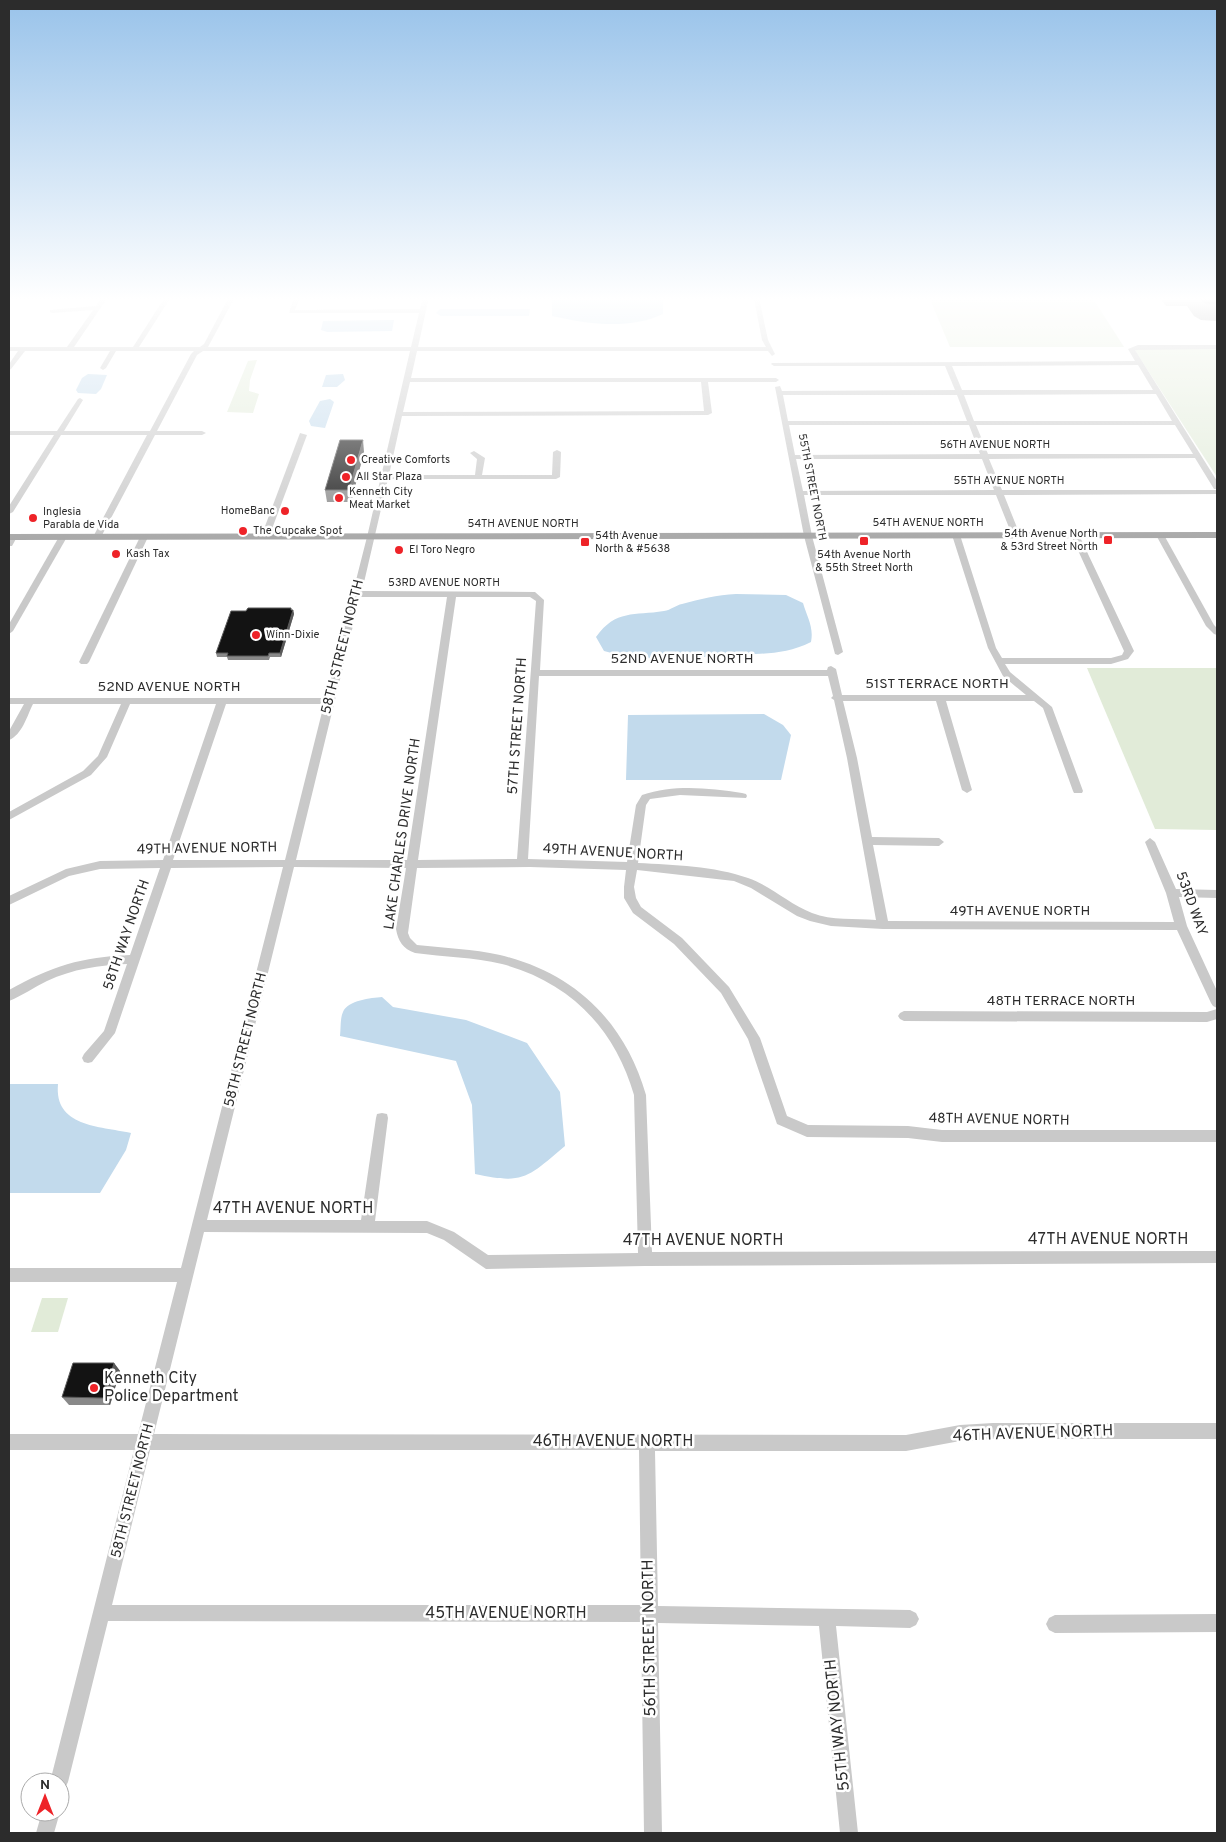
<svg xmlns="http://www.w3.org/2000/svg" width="1226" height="1842" viewBox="0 0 1226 1842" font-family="Overpass,sans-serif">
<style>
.green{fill:#e1ebd8}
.water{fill:#c2daec}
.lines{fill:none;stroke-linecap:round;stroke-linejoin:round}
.minor{fill:#c9c9c9;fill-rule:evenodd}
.major{fill:#a4a4a4;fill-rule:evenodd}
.wall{fill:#898989}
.shaded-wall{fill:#5a5a5a}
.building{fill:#131313;stroke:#5a5a5a}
.poi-dot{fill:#ee2328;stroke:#fff;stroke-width:2}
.labels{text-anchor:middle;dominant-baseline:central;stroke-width:5;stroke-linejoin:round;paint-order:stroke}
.far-street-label{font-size:11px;fill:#2c2c2c;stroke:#fff}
.far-poi-label{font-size:11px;fill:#2c2c2c;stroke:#fff;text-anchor:start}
.street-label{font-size:14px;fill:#2c2c2c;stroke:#fff}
.near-street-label{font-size:16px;fill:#2c2c2c;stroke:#fff}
.near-poi-label{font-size:16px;fill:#2c2c2c;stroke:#fff;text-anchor:start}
</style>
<rect width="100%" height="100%" fill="#fff"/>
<g class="green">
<polygon points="929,297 1092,297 1124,347 950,347"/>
<polygon points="1134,349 1217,349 1217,477"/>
<polygon points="257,360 250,380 249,391 259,394 253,413 227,412 248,361"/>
<polygon points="1087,668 1217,668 1217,830 1155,829"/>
<polygon points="42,1298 68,1298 58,1332 31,1332"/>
</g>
<g class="water">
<path d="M552,297H663V314C629,330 588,324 552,316Z"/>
<polygon points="440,309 530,309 529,316 441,316 436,313"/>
<polygon points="394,320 392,331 327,332 321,330 323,321"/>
<polygon points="88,374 107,375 101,389 96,394 78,393 76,390 82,378"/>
<polygon points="343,374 345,380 337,387 322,387 326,375"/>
<polygon points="330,399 334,402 325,428 311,426 309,421 320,401"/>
<path d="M736,594L786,595L803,603C807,617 814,627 811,642C783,656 759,653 729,655C686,658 646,663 604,651L596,637C616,609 634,616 664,611C671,610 676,605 682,604C700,599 717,595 736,594Z"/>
<polygon points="764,714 783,725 791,735 781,780 626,780 628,715"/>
<path d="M382,997L393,1007L466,1020L527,1043L560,1092L565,1146C528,1177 524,1185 475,1174L472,1105L456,1061L340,1036C341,1029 340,1018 343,1012C348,1000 371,998 382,997Z"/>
<path d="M9,1084H58C54,1127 99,1126 131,1133L126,1150L100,1193H9Z"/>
</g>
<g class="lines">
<g class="minor">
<path d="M102,297H108L74,347H133L165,297H171L139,347H200L204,344L229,297H235L208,347H411L419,313H289L294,297H300L295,310L420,309L423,297H429L418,347H766L762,340L754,299L759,298L768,340L775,354L772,356L768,351H417L411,378H776L779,380L776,382H708L712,413L708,415L402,416L389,475H475L477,459L470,453L474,451L485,458L482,475H552L553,452L557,450L561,452L560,477L556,479H388L362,591L535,592L544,600L540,670H827L828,667L831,666L836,669L842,695H1026L1003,676L988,648L952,535L956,533L960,535L996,648L1002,658H1111L1122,655L1124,651L1071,535L1075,533L1079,535L1134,651L1128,659L1111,664H1005L1010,672L1052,707L1083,791L1082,793H1074L1073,791L1043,708L1034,701H946L972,790L967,793L962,790L936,701H843L857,758L872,837L939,838L944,842L939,846L873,845L888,921L1174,922L1166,893L1145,842L1150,838L1155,842L1176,889L1217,890V898L1179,897L1187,926L1217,991V1008L1213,1006L1211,1003L1177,930L883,929L831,926L810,921L797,916L751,888L734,881L646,871L637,870L634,887L636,898L641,907L682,938L729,987L760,1038L787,1116L808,1125L908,1126L942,1130H1217V1142H942L908,1138L807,1137L777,1124L748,1039L721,993L674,944L633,913L624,898V887L626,870L530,867L417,868L408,933L410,938L417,945C445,948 473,949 500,955C575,973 625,1022 646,1095L652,1252L1217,1251V1263L645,1266L486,1269L444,1240L427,1233L204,1232L154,1434L906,1435L960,1425L993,1423H1217V1439H993L960,1441L906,1451H655L658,1606L910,1610L916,1613L919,1619L916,1625L910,1628L836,1626L858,1833H840L819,1626L658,1623L662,1833H644L641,1622L108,1621L68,1782L65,1788L60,1791V1782H50L134,1450H9V1434H138L177,1282H9V1268H181L283,867L171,868L115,1033L92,1062L88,1063L84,1062L82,1058L84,1054L104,1031L127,964C99,965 73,969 47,981C34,987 22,996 9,1001V990C52,966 81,957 130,955L160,868L100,869L69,876L9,905V896L66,869L100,861L163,860L216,704H130L107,757L91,775L9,820V812L83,771L98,756L121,704H33C27,716 22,735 9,740V731L24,704H9V698H326L367,537L410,351H203L197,355L157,431H202L206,433L202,435H155L101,537L97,539L93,537L147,435H61L13,512L9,514V506L54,435H9V431H57L78,399L80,398L83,400L64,431H150L191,354L194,351H116L106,368L103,370L100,368L110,351H25L11,369L9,370V364L18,351H9V347H67L93,310L52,313L50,312V310L96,306ZM410,382H701L704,411L403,412ZM360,597H447L407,860H296ZM456,597H530L536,601L517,859L418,860ZM539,676H828L833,696L831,698L834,700L847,758L876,920C855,918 832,921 812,913C789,904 771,886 748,878C714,866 674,865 638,863L646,805L650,799L680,795L746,798L747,796L746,794L742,793C709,788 675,784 642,795L636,805L627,862L528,859ZM226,704H324L285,860H173ZM294,867L406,868L396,929C398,941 403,949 415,953C444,957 474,957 502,964C570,982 615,1029 634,1095L638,1253L488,1255L454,1232L427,1221H375L388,1118L387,1114L382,1113L377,1114L376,1118L361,1220H207ZM150,1450H639L641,1605H112Z"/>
<path d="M1138,345H1217V349L1135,350L1217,481V489H1214L1195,458L989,459L1002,490H1217V494L1004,495L1020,535L1016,537L1012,535L996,495H804L812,536L843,652L838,655L835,654L804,536L775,387L780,386L782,391L955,390L945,366H774L771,364L772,363L1135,361L1128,349ZM1138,365L1153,390H962L952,366ZM1156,394L1172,421H974L964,395ZM783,395H957L967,421H788ZM789,425H969L980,454L795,455ZM976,425H1175L1193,454H988ZM796,459H982L994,490L803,491Z"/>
<polygon points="300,433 307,435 269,537 262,539 261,537"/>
<polygon points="1157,533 1164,535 1214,625 1217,628 1217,635 1214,634 1206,626 1156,535"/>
<polygon points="10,535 17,537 12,546 9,546"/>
<polygon points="60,535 67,537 13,631 9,634 9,624"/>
<polygon points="141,535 148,537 89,662 87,664 81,664 79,662"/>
<polygon points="1217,1009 1217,1019 1207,1022 904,1021 900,1019 898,1016 900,1013 904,1011 1207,1012"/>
<polygon points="1217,1614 1217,1632 1055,1633 1049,1630 1046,1624 1049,1618 1055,1615"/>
<polygon points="60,1811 60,1812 54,1833 36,1833 42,1812"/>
</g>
<polygon class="major" points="1217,532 1217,538 9,540 9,534"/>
</g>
<g class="wall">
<polygon points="1159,297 1217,297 1217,321 1201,320 1194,316 1187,306 1166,306"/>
<polygon points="364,452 351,502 327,502 325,490"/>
<polygon points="292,610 293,610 294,614 281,657 270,657 269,660 228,660 227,657 217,657 216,653"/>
<polygon points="114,1363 120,1371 110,1405 69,1405 62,1397"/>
</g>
<g class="shaded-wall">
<polygon points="363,440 364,452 351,502 349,490"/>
<polygon points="293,610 294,614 281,657 280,653"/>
<polygon points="114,1363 120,1371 110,1405 104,1398"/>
</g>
<g class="building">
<polygon points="1198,297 1217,297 1217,304 1207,304 1200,300"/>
<polygon points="340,440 363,440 349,490 325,490"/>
<polygon points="248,608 291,608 291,610 293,610 280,653 269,653 268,656 227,656 228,653 216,653 231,611 246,611"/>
<polygon points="73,1363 114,1363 104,1398 62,1397"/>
</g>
<linearGradient id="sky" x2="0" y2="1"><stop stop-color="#99c3ea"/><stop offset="0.54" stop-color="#fff"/><stop offset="1" stop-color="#fff" stop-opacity="0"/></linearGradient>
<rect width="1226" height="554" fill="url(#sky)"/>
<g class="poi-dot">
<circle cx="351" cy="460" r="5"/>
<circle cx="346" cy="477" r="5"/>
<circle cx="339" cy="498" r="5"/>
<circle cx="285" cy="511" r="5"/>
<circle cx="33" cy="518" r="5"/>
<circle cx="243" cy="531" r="5"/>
<rect x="1103" y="535" width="10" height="10" rx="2.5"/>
<rect x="859" y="536" width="10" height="10" rx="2.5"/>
<rect x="580" y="537" width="10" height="10" rx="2.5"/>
<circle cx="399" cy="550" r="5"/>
<circle cx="116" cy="554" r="5"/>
<circle cx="256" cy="635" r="5"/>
<circle cx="94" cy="1388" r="5"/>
</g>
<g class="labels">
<g class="far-street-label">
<text x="995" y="445">56TH AVENUE NORTH</text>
<text x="1009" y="481">55TH AVENUE NORTH</text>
<text transform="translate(812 487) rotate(79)">55TH STREET NORTH</text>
<text x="928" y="523">54TH AVENUE NORTH</text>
<text x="523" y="524">54TH AVENUE NORTH</text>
<text x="444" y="583">53RD AVENUE NORTH</text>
</g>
<g class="far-poi-label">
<text x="361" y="460">Creative Comforts</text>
<text x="356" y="477">All Star Plaza</text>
<text x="349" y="492">Kenneth City<tspan x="349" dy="13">Meat Market</tspan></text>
<text x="275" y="511" text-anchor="end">HomeBanc</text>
<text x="43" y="512">Inglesia<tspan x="43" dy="13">Parabla de Vida</tspan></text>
<text x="253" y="531">The Cupcake Spot</text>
<text x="1098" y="534" text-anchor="end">54th Avenue North<tspan x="1098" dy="13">&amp; 53rd Street North</tspan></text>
<text x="595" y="536">54th Avenue<tspan x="595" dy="13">North &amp; #5638</tspan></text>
<text x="409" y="550">El Toro Negro</text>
<text x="126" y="554">Kash Tax</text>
<text x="864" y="555" text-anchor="middle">54th Avenue North<tspan x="864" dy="13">&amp; 55th Street North</tspan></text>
<text x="266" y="635">Winn-Dixie</text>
</g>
<g class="street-label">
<text transform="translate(343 647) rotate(-76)">58TH STREET NORTH</text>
<text x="682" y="659">52ND AVENUE NORTH</text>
<text x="937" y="684">51ST TERRACE NORTH</text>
<text x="169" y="687">52ND AVENUE NORTH</text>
<text transform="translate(518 726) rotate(-86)">57TH STREET NORTH</text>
<text transform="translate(403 834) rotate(-82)">LAKE CHARLES DRIVE NORTH</text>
<text transform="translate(207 849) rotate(-1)">49TH AVENUE NORTH</text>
<text transform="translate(613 853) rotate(3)">49TH AVENUE NORTH</text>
<text transform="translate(1191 904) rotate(70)">53RD WAY</text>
<text x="1020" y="911">49TH AVENUE NORTH</text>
<text transform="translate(127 935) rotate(-71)">58TH WAY NORTH</text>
<text x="1061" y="1001">48TH TERRACE NORTH</text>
<text transform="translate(246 1040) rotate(-76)">58TH STREET NORTH</text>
<text transform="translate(999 1120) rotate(1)">48TH AVENUE NORTH</text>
<text transform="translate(133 1491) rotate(-76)">58TH STREET NORTH</text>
</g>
<g class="near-street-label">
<text x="293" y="1209">47TH AVENUE NORTH</text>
<text x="1108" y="1240">47TH AVENUE NORTH</text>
<text x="703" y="1241">47TH AVENUE NORTH</text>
<text transform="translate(1033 1434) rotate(-2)">46TH AVENUE NORTH</text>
<text x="613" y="1442">46TH AVENUE NORTH</text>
<text x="506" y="1614">45TH AVENUE NORTH</text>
<text transform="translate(650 1638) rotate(-91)">56TH STREET NORTH</text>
<text transform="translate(838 1725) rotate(-96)">55TH WAY NORTH</text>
</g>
<g class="near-poi-label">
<text x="104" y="1379">Kenneth City<tspan x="104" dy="18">Police Department</tspan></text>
</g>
</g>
<rect width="1226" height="1842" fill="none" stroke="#2c2c2c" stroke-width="20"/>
<g transform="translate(45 1797)"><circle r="24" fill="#ffffff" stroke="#ababab"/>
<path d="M0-4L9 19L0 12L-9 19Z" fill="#ee2328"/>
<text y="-8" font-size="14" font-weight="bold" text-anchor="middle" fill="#2c2c2c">N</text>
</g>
</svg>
